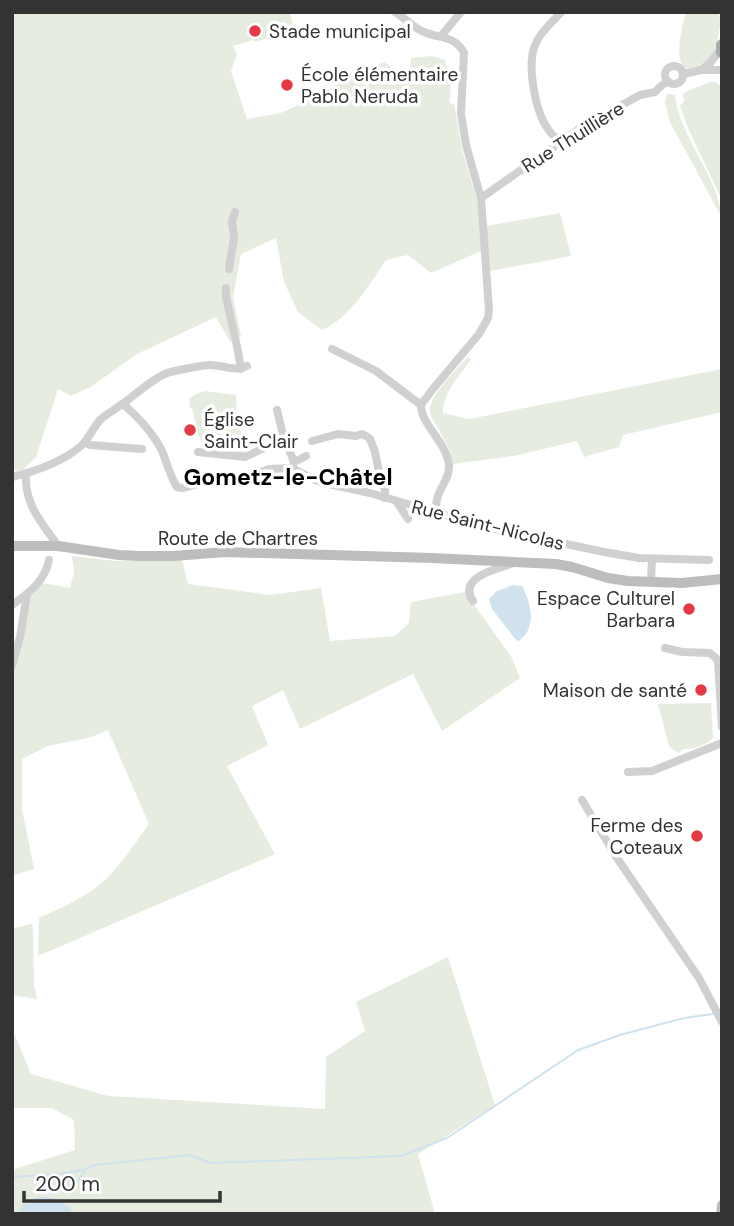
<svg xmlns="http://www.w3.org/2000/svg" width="734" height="1226" viewBox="0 0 734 1226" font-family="'DM Sans',sans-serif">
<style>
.green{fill:#e6ecdf}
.water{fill:#cfe2ee}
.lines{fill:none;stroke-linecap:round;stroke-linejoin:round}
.stream{stroke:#cfe2ee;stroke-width:2}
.street{stroke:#d0d0d0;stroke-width:8}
.secondary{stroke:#bdbdbd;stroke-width:10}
.primary{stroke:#ababab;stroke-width:12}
.poi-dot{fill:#e63946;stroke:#fff;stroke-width:2.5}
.labels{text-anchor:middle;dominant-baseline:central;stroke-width:7;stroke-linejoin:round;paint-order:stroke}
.poi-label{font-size:19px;fill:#333;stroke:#fff;text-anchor:start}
.street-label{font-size:19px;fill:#333;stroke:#fff}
.quarter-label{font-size:23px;font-weight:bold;fill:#000;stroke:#fff}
</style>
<rect width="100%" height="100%" fill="#fff"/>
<g class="green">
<path d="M12,12H289L294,27L272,34V37L255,42L253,40L233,46L237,55L231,71L247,119L281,113L322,94L347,76L385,62L406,82L410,72L411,58L431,56L445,60L451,81L450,104L454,103L462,149L477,200L481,251L431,273L408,255L386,260C370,284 349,319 322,330L298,312L284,282L276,238L241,254L233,297L241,336L230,342L216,317L137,354L92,386L71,396L58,389L36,457L23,470L12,471Z"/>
<path d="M686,12H718L721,21L715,52L708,60L697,67L691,69L683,67C675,55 682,26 686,12Z"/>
<polygon points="710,82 715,82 722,87 722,200 688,128 680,106 684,101 683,93"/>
<path d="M667,94L675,95C680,139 718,175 722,218L670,122L665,102L666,97Z"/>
<polygon points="560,213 571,256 490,271 486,226"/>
<path d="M468,357L471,359C461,374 442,394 443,413L469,419L722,369V412L623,435L619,447L584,457L577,441L514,456L453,464C450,447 443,438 435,423C433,420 430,415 430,412C428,396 457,369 468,357Z"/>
<polygon points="205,391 236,395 237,423 251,453 240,455 229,454 221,435 202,443 195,427 196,424 192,408 190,408 189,399 196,394"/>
<path d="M72,556L116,561L182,560L188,584L270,595L321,588L330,641L395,636L409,623L411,602L465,592L512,658L520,678L442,731L413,674L300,729L283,690L252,706L268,745L227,766L275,854L38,956L39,918C59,909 79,900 97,887C118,870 133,846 149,824L108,730L92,737L48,746L22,759V809L34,869L12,876V671L26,616L27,600L42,583L70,588L74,572Z"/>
<path d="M711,703L713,738C705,746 694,749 683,749L679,753L669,747L658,704Z"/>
<polygon points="30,924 32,924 33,929 34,985 37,999 12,995 12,929"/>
<polygon points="448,957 495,1105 418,1154 435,1214 12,1214 12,1170 75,1150 74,1120 52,1108 12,1108 12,1028 31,1074 108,1096 325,1109 326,1057 365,1031 356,1002"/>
</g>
<g class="water">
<path d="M513,585L522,586C529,599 535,618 527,632C525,636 521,638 519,641L516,640L492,609L489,599L497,591Z"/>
<path d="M38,1197C54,1196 65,1201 74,1214H16L24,1204Z"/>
</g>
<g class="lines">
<g class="stream">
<path d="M12,1177C39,1174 70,1177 95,1165L189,1155L211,1163L401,1156L447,1138L578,1050L620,1035L684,1018L713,1014"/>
<polyline points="70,1193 85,1170"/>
</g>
<g class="street">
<path d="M395,12C405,18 414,28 424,32C440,39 455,35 464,53L461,113L466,145L481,198L489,310L488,318L479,334L432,390L421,405C421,425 446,441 449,465C450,477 441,486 438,496C436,502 436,507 435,513"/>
<polyline points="441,36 461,12"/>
<circle cx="674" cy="75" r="9"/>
<polyline points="701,70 710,63 721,49"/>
<polyline points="684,74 701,70 722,70"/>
<path d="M559,142C556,138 551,134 548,129C535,111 526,63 536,43C541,31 553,22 561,12"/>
<polyline points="481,198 582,127 640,95 655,92 662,85 668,82"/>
<polyline points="229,269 234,238 232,221 235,212"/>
<polyline points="226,288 226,297 238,351 241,369"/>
<polyline points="332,349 376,371 421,405"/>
<path d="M123,404C138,417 153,433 162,451C167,463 170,476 177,487L182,488L202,483L230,481L248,477L269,469L292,468L315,480L324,483L370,493L486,527L604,552L639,558L709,560"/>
<polyline points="277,410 283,435 294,462 292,468"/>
<polyline points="312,441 338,434 356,436 362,434 366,436 370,439 375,452 380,478 385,490 385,498"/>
<polyline points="85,442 90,445 142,449"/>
<polyline points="198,452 245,457 268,446 283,435"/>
<polyline points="294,462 306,456"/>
<path d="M26,474C24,504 42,523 58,546"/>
<path d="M12,477C37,471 62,462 81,446C88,440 93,428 100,420C107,413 115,410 122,404C137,394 150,380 167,373C173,371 204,365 210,365C223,365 235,372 247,366"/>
<polyline points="397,502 408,519"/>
<polyline points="651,581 652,559"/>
<path d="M473,601C457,577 497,569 511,564"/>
<path d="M12,605C29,593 45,581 49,560"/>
<polyline points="665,648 682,652 710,653 718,660 722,727"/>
<polyline points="12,666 20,637 27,594"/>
<polyline points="628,772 652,771 722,743"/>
<polyline points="582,800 617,858 699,978 722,1022"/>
</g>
<g class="secondary">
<polyline points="12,546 58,546 119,555 139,556 174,556 225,552 432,558 556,564 572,567 608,578 628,581 682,583 722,579"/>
<polyline points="721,1214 722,1205"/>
</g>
<polyline class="primary" points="722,45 722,52"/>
</g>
<g class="poi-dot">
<circle cx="255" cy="31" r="7"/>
<circle cx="287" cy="85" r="7"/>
<circle cx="190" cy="430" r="7"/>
<circle cx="689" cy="609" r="7"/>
<circle cx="701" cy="690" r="7"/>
<circle cx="697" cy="836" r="7"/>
</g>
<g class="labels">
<g class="poi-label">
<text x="269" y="31">Stade municipal</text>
<text x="301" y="74">École élémentaire<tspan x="301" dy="22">Pablo Neruda</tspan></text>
<text x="204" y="419">Église<tspan x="204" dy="22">Saint-Clair</tspan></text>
<text x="675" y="598" text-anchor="end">Espace Culturel<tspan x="675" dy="22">Barbara</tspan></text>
<text x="687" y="690" text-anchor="end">Maison de santé</text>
<text x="683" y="825" text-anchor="end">Ferme des<tspan x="683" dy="22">Coteaux</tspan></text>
</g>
<g class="street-label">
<text transform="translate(573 137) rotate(-32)">Rue Thuillière</text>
<text transform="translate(488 525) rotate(14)">Rue Saint-Nicolas</text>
<text x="238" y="538">Route de Chartres</text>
</g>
<g class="quarter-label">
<text x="288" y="477">Gometz-le-Châtel</text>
</g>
</g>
<rect width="734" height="1226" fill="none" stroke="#333333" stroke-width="28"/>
<path d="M24 1191v10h196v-10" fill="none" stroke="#333333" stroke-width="3.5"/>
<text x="35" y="1191" font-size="21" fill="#333333" stroke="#ffffff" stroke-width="5" paint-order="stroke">200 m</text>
</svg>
